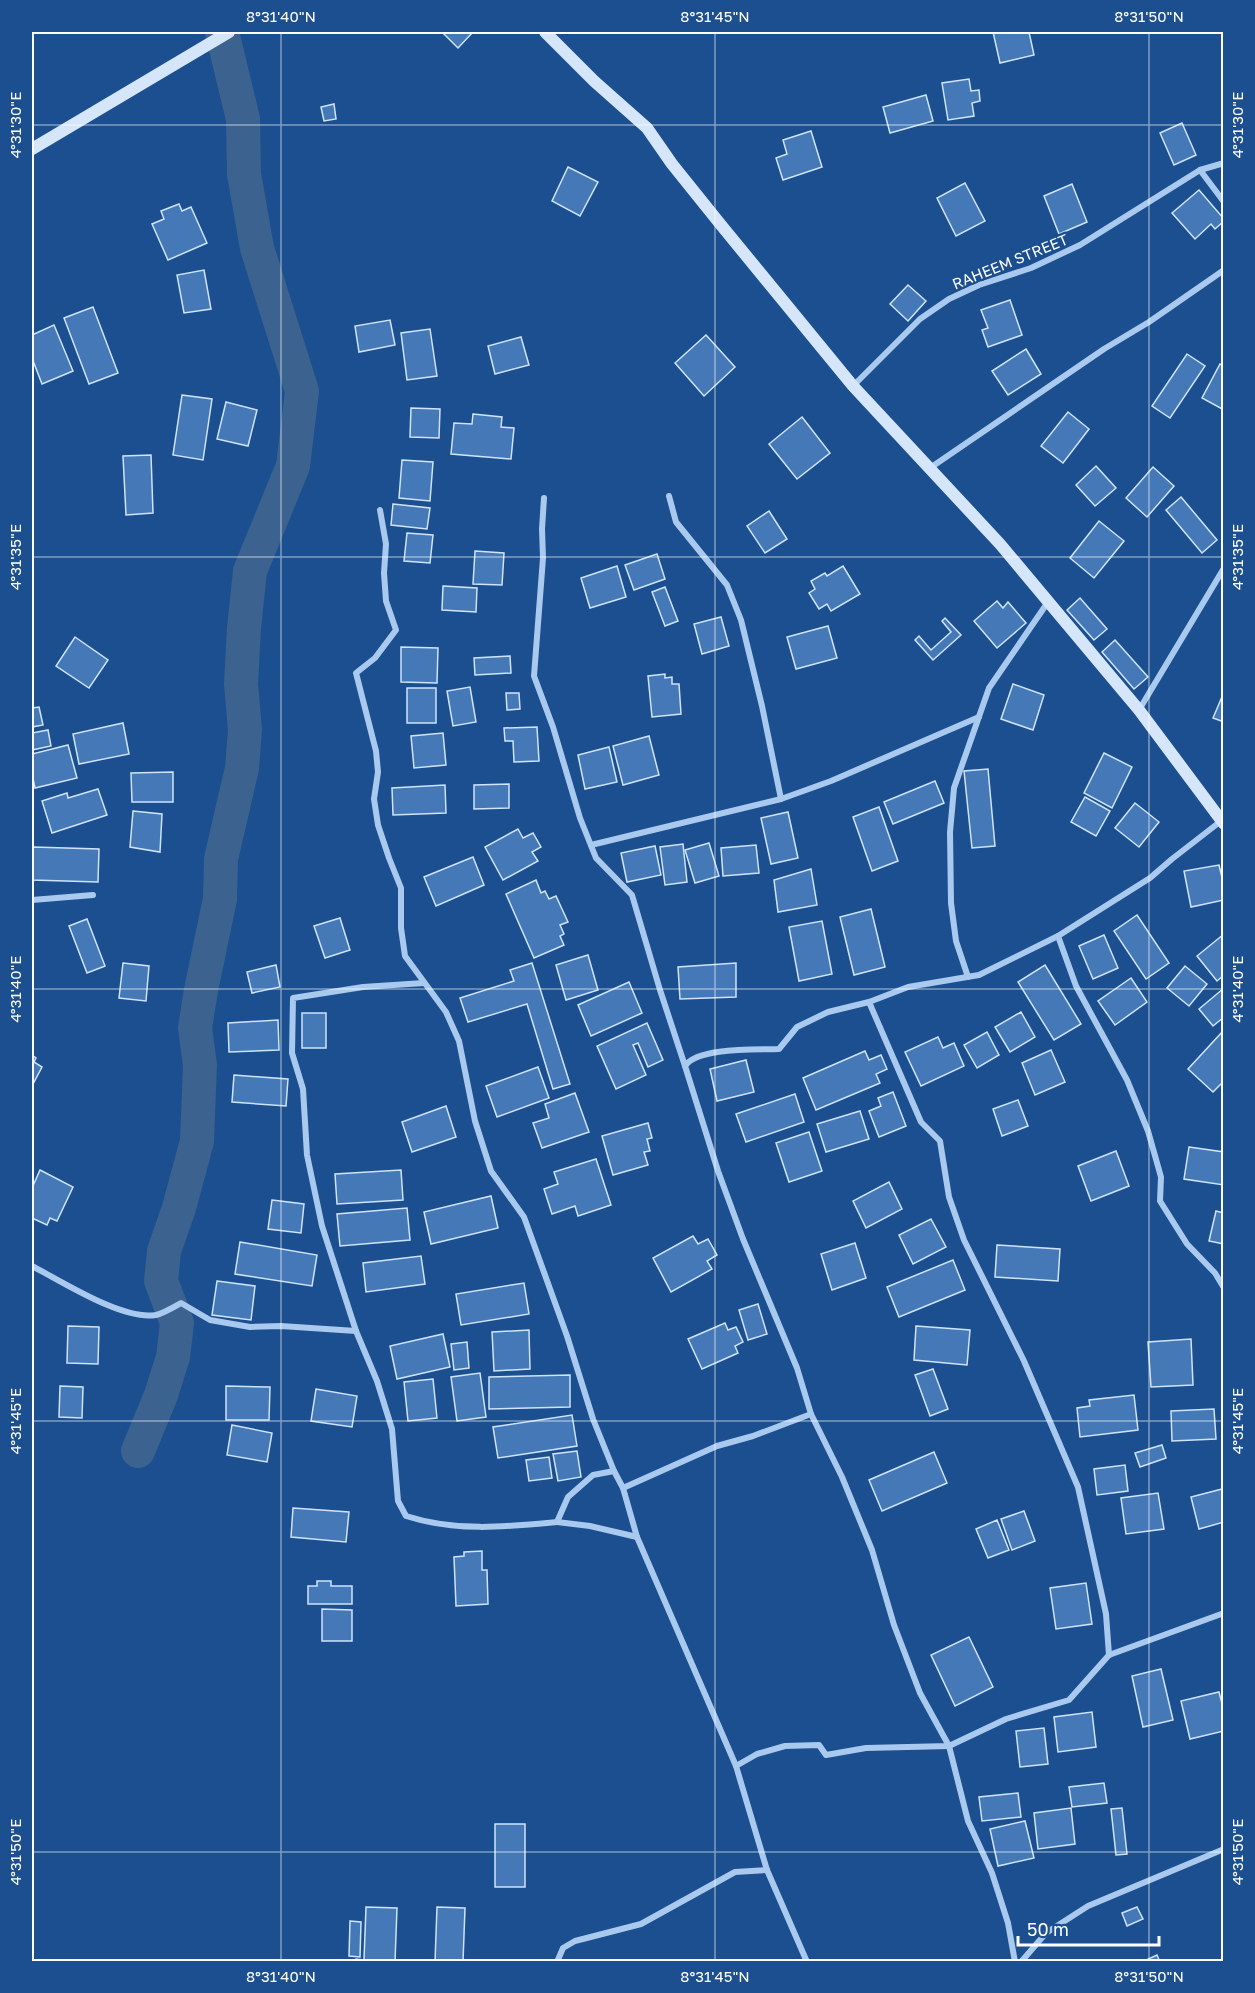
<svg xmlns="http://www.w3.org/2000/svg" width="1255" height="1993" viewBox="0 0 1255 1993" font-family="'Golos Text',sans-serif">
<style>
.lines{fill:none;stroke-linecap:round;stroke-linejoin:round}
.river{stroke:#3c6290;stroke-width:34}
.building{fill:#4478b7;stroke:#cfe3fa;stroke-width:1.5}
.street{stroke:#a9c9ee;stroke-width:6}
.secondary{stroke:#d6e6fa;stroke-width:12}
.ticks{fill:none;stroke:#fff;stroke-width:1.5;stroke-opacity:0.45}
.labels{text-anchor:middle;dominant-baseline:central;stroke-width:4.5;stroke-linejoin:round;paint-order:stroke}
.street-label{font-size:15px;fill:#fff;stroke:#1b4f8f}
.neatline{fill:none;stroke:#fff;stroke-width:2}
.ticks-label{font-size:15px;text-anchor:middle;fill:#fff}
</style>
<rect width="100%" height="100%" fill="#1b4f8f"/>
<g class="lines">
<polyline class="river" points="138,1451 161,1395 173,1357 177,1323 161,1281 164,1251 179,1208 197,1141 200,1065 195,1028 201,990 220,899 221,859 242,768 245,730 241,684 244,628 250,571 293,466 302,391 257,248 244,174 243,119 222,32"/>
</g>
<g class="building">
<polygon points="442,32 473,32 458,48"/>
<polygon points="993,32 1029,32 1034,55 1000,63"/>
<polygon points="969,79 971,91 979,90 980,101 972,103 974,116 948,120 942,83"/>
<polygon points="926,95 933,121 890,133 883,107"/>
<polygon points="334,104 336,119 324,121 321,107"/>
<polygon points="1182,123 1196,155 1174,165 1160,133"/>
<polygon points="811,131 822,167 783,180 776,158 787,154 783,140"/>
<polygon points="568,167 598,182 580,216 552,201"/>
<polygon points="965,183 985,221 956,236 937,198"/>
<polygon points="1072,184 1087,222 1059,234 1044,196"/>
<polygon points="1199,190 1224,219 1224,221 1215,229 1211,224 1195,239 1172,213"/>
<polygon points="179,204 182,211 191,207 207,243 168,260 152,224 164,219 161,211"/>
<polygon points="204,270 211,309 184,313 177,275"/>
<polygon points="908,285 926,301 908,321 890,304"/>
<polygon points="1010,300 1022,335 988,347 982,330 988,328 981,310"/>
<polygon points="93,307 118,373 89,384 64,318"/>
<polygon points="390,320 395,345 359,352 355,326"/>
<polygon points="54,325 73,371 42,384 32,358 32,335"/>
<polygon points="430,329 437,376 407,380 401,333"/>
<polygon points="706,335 735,367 704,396 675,363"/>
<polygon points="521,337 529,365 495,374 488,346"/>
<polygon points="1026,349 1041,374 1008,395 992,371"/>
<polygon points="1187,354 1205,366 1170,418 1152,406"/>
<polygon points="1220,364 1224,366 1224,410 1202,398"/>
<polygon points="182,395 212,399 203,460 173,455"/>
<polygon points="226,402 257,410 248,446 217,439"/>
<polygon points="411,408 440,409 439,438 410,437"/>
<polygon points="1068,412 1089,429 1063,463 1041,446"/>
<polygon points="473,414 502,417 501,427 514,428 511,459 451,454 454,423 472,424"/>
<polygon points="802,417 830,453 797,479 769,444"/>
<polygon points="151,455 153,513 126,515 123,456"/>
<polygon points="402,460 433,462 430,501 399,498"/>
<polygon points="1096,466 1116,488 1095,506 1076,485"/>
<polygon points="1153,467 1174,486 1147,517 1126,498"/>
<polygon points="1181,497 1217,540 1202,553 1166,510"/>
<polygon points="393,504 430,508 427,529 391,525"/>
<polygon points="769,511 787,539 765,553 747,526"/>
<polygon points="1099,521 1124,541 1094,578 1070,558"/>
<polygon points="407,533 433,535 430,563 404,561"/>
<polygon points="475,551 504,553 502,585 473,584"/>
<polygon points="657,554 665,579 634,590 625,565"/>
<polygon points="617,566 626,597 590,608 581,578"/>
<polygon points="843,566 860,594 831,611 827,604 819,609 809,593 815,589 811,581 825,573 827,576"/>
<polygon points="443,586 477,588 476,612 442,610"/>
<polygon points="665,587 678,621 665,626 652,592"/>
<polygon points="1080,598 1107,629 1094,640 1067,610"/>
<polygon points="997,601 1003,608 1008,602 1026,623 997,648 974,621"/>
<polygon points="721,617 729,646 702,654 694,624"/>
<polygon points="945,618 961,635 933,660 915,640 919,636 931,650 951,632 942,621"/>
<polygon points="828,626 837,658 796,669 787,637"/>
<polygon points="75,637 108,660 89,688 56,666"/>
<polygon points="1115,640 1148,677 1134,689 1102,652"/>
<polygon points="401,647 438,648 437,683 401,682"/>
<polygon points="510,656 511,673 475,675 474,658"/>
<polygon points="665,674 665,678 672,677 672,684 679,684 681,714 652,717 648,676"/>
<polygon points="1013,684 1044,695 1033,730 1001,719"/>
<polygon points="470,687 476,722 453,726 447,691"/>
<rect x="407" y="688" width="29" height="35"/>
<polygon points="1224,692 1224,722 1213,718"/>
<polygon points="506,693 519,693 520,709 507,710"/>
<polygon points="39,707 43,725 32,727 32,708"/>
<polygon points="123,723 129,754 79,764 73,734"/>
<polygon points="537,727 539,761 514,762 513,741 505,741 504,728"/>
<polygon points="48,730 51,746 32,750 32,733"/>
<polygon points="443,733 446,765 414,768 411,736"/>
<polygon points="649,736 659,775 623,785 613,746"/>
<polygon points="68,745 77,778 35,788 32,774 32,754"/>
<polygon points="609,747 617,782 585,789 578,755"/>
<polygon points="1104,753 1132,767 1112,808 1084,793"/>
<polygon points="988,769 995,846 972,848 964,771"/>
<polygon points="173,772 173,802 132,802 131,773"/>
<polygon points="935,781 944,803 893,824 884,802"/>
<polygon points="509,784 509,808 474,809 474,785"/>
<polygon points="445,785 446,813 393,815 392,788"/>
<polygon points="98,789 107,815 52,833 42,801 67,793 68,798"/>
<polygon points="1085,797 1110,811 1096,836 1071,822"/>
<polygon points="1135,803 1159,822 1139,847 1115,828"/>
<polygon points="879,807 898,861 872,871 853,817"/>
<polygon points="133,811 162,814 160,852 130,847"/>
<polygon points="788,812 798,858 771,864 761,818"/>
<polygon points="518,829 523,838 533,833 541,847 532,852 538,861 503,880 485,847"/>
<polygon points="709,843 719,876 695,883 685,850"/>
<polygon points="683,844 687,882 665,885 660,847"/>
<polygon points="756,845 759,873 723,876 721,848"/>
<polygon points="655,846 661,875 627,882 621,853"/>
<polygon points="33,847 99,849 98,882 32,880"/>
<polygon points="473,857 484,885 436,906 424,877"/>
<polygon points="1219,865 1224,886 1224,900 1191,907 1184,871"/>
<polygon points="811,869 817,905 778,912 774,880"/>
<polygon points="536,880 541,893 545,891 549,899 556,896 568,922 560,925 564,934 560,936 564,945 534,958 506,894"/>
<polygon points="871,909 885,967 854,975 840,917"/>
<polygon points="1137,915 1169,963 1146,979 1114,931"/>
<polygon points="340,918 350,950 325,958 314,926"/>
<polygon points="87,919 105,966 87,973 69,926"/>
<polygon points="822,921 832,974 799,981 789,927"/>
<polygon points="1224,934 1224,975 1217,981 1197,956"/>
<polygon points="1104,935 1118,968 1093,979 1079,946"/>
<polygon points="588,955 598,990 566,1000 556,965"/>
<polygon points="123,963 149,966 146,1001 119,998"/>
<polygon points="532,963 570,1084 553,1089 527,1004 468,1022 460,998 514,981 510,970"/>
<polygon points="736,963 736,997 680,999 678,967"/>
<polygon points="276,965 280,987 252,993 247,972"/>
<polygon points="1045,965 1081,1024 1054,1040 1018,982"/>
<polygon points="1185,966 1207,984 1189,1006 1167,988"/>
<polygon points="1131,978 1147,1002 1115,1025 1098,1001"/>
<polygon points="629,982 642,1013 591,1036 578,1005"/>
<polygon points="1224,988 1224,1017 1213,1026 1199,1009"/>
<polygon points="1021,1012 1035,1037 1010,1052 995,1027"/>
<rect x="302" y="1013" width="24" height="35"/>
<polygon points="278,1020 279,1050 229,1052 228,1023"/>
<polygon points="647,1023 663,1060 648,1067 638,1043 633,1045 646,1075 616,1089 597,1046"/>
<polygon points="1224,1030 1224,1081 1213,1092 1188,1069"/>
<polygon points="987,1032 999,1055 977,1068 964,1045"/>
<polygon points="938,1037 943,1048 954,1043 964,1066 921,1086 905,1052"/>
<polygon points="1051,1050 1065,1082 1035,1095 1022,1063"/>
<polygon points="865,1051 869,1060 881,1055 887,1069 876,1074 880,1083 816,1110 803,1078"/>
<polygon points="32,1055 36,1058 34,1062 42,1067 32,1086"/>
<polygon points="746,1060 754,1092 717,1101 710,1069"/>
<polygon points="538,1067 549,1098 497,1117 486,1086"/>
<polygon points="234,1075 288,1079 286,1106 232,1102"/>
<polygon points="893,1092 906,1126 879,1137 869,1111 881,1106 878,1098"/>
<polygon points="575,1093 589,1132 542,1148 533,1123 549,1118 545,1104"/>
<polygon points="795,1094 804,1122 746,1142 736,1114"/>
<polygon points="1018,1100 1028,1126 1002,1136 993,1109"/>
<polygon points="446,1106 456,1137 412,1152 402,1122"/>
<polygon points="860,1111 869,1139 826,1152 817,1124"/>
<polygon points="648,1123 652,1138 647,1139 650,1151 644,1152 648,1165 613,1175 602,1136"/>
<polygon points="809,1132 822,1171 789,1182 776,1143"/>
<polygon points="1189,1147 1224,1152 1224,1185 1184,1179"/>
<polygon points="1116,1151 1129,1186 1091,1201 1078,1166"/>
<polygon points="596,1159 611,1205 578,1216 575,1206 552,1214 544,1189 558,1184 554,1172"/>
<polygon points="40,1170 73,1187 57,1221 50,1218 47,1225 32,1218 32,1188"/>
<polygon points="401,1170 403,1200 337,1204 335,1174"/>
<polygon points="889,1182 902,1209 866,1228 853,1201"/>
<polygon points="491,1196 498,1228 431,1244 424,1212"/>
<polygon points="272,1200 304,1204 301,1233 268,1229"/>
<polygon points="407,1208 410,1240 340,1246 337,1214"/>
<polygon points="1216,1211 1224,1213 1224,1244 1209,1241"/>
<polygon points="931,1219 946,1247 913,1264 899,1235"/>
<polygon points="693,1236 698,1244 708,1239 717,1255 707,1261 712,1269 671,1292 653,1258"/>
<polygon points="240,1242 317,1255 312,1286 235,1274"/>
<polygon points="855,1243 866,1278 832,1290 821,1254"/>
<polygon points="997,1245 1060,1249 1058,1281 995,1277"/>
<polygon points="421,1256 425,1284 366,1292 363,1263"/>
<polygon points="953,1260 965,1290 899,1317 887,1287"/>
<polygon points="217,1281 255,1286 251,1320 212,1315"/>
<polygon points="524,1283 529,1314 461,1325 456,1294"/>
<polygon points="758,1304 767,1334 748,1340 739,1310"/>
<polygon points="725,1323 728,1330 736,1327 743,1342 735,1346 738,1353 702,1369 688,1339"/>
<polygon points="68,1326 99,1327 98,1364 67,1363"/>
<polygon points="916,1326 970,1330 967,1365 914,1360"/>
<polygon points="529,1330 530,1369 494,1371 492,1332"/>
<polygon points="443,1334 450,1367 397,1379 390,1346"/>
<polygon points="1191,1339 1193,1385 1151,1387 1148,1342"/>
<polygon points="467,1342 469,1368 454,1370 451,1344"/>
<polygon points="933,1369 948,1409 930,1416 915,1375"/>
<polygon points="480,1373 486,1417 457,1421 451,1377"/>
<polygon points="570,1375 570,1407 489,1409 489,1377"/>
<polygon points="433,1379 437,1418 408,1421 404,1382"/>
<polygon points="60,1386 83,1387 82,1418 59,1417"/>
<polygon points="226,1386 270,1387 269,1420 226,1420"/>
<polygon points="316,1389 357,1396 352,1427 311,1421"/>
<polygon points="1134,1395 1138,1430 1080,1437 1077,1408 1090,1406 1089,1400"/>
<polygon points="1214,1409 1216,1439 1172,1441 1171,1411"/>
<polygon points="572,1415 577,1446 498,1458 493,1427"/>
<polygon points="232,1425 272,1433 267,1462 227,1455"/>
<polygon points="1162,1445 1166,1458 1140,1467 1135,1453"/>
<polygon points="577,1451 581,1477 558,1481 553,1454"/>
<polygon points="934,1452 947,1483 882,1511 869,1480"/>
<polygon points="549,1457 552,1478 529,1481 526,1460"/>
<polygon points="1125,1465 1128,1491 1097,1495 1094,1469"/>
<polygon points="1222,1489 1224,1522 1199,1529 1191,1497"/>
<polygon points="1158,1493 1164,1529 1126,1534 1121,1498"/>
<polygon points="293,1508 349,1512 346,1542 291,1537"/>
<polygon points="1024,1511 1035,1541 1012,1550 1001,1519"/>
<polygon points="997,1520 1009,1550 988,1558 976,1529"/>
<polygon points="482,1551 482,1570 487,1570 488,1604 456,1606 454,1557 464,1556 464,1552"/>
<polygon points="317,1581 331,1581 331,1586 352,1586 352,1604 308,1604 308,1586 317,1586"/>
<polygon points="1086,1583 1092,1624 1056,1629 1050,1588"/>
<polygon points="322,1609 352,1610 352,1641 322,1641"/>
<polygon points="969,1637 993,1687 955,1706 931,1655"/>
<polygon points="1161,1669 1173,1720 1143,1727 1132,1676"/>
<polygon points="1219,1692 1224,1711 1224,1731 1190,1739 1181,1701"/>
<polygon points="1092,1712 1096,1747 1058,1752 1054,1717"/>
<polygon points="1044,1728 1048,1764 1020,1767 1016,1731"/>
<polygon points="1104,1783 1107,1803 1072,1807 1069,1787"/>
<polygon points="1018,1793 1021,1817 982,1821 979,1797"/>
<polygon points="1071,1808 1075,1844 1038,1849 1034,1813"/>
<polygon points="1122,1808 1127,1854 1116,1855 1111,1809"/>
<polygon points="1025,1821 1034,1858 998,1866 990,1829"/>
<rect x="495" y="1824" width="30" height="63"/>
<polygon points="366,1907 397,1908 395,1962 356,1962 356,1959 364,1960"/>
<polygon points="437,1907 465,1908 463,1962 435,1962"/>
<polygon points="1137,1907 1143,1919 1127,1926 1122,1913"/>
<polygon points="350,1921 361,1922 360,1957 349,1956"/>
<polygon points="1157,1955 1160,1962 1142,1962"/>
</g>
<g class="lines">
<g class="street">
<polyline points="1200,170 1224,202"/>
<polyline points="853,386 920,319 949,299 979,285 1031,268 1080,245 1200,170 1224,163"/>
<polyline points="930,468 1104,349 1149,322 1224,270"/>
<polyline points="669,496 676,522 727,585 741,620 762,706 781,799"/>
<polyline points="544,498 542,529 543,558 534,676 553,727 580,818 596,858 632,895 660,990 685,1066"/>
<polyline points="380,510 386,544 384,573 386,601 396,630 375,658 356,673 376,751 378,772 374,799 378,825 389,858 401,888 401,928 405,956 446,1012 459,1041 475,1121 491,1171 524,1217 567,1336 593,1419 614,1471"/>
<polyline points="1139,710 1224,568"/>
<polyline points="591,845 781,799 831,781 979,717"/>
<polyline points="32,900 93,895"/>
<polyline points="1058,936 1076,986 1127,1080 1148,1131 1161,1177 1160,1201 1187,1244 1215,1273 1224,1288"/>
<polyline points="968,977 956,941 951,903 950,832 954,788 989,688 1048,602"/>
<path d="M424,983L363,987L293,998L292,1053L303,1089L307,1155L322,1226L356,1331L377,1381L392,1429L398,1501L406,1516C456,1532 505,1527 557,1522L568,1497L593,1475L614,1471L623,1488"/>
<polyline points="869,1002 921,1122 940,1141 949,1197 964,1240 1024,1361 1078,1487 1106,1614 1109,1655"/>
<path d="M32,1266C61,1281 123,1321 156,1315C164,1313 174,1307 181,1303L210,1320L250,1327L281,1326L356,1331"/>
<polyline points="811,1414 842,1477 872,1550 894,1625 920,1693 949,1746 968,1821 992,1873 1008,1923 1015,1962"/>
<polyline points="557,1522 590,1526 637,1537"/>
<polyline points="736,1766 757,1754 785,1746 819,1745 826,1755 866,1748 949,1746 1006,1719 1069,1700 1109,1655 1224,1613"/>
<polyline points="557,1962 563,1948 575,1941 641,1924 735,1872 767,1870"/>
<path d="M807,1962L767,1870L736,1766L637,1537L623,1488L717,1446L753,1436L811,1414L797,1368L743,1239L718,1171L685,1066C698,1047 757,1050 779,1049L797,1027L828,1012L869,1002L908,987L979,975L1058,936L1150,878L1172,859L1221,821"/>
<polyline points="1021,1962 1046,1933 1088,1906 1224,1849"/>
</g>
<g class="secondary">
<polyline points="545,32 594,81 647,128 672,164 721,225 853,386 1000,544 1139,710 1224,824"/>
<polyline points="32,149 229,32"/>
</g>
</g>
<path class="ticks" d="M281,32V1962M715,32V1962M1149,32V1962M32,125H1224M32,557H1224M32,989H1224M32,1421H1224M32,1852H1224"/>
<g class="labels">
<g class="street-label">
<text transform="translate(1010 261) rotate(-22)">RAHEEM STREET</text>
</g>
</g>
<rect width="1255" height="1993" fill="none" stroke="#1b4f8f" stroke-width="66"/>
<path d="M1018 1936v9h141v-9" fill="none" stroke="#ffffff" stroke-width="3"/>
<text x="1027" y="1936" font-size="18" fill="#ffffff" stroke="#1b4f8f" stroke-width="4.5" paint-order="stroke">50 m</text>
<rect x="33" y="33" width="1189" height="1927" class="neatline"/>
<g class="ticks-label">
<text x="281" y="22">8°31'40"N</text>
<text x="715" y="22">8°31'45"N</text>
<text x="1149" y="22">8°31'50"N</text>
<text transform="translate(1238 125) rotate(-90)" y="5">4°31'30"E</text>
<text transform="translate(16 125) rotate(-90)" y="5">4°31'30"E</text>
<text transform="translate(1238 557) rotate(-90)" y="5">4°31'35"E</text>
<text transform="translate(16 557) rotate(-90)" y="5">4°31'35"E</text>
<text transform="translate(1238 989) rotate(-90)" y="5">4°31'40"E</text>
<text transform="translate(16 989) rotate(-90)" y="5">4°31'40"E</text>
<text transform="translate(16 1421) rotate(-90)" y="5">4°31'45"E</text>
<text transform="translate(1238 1421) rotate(-90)" y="5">4°31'45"E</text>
<text transform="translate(16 1852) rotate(-90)" y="5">4°31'50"E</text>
<text transform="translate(1238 1852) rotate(-90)" y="5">4°31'50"E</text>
<text x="281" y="1982">8°31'40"N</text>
<text x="715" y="1982">8°31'45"N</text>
<text x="1149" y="1982">8°31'50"N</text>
</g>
</svg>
